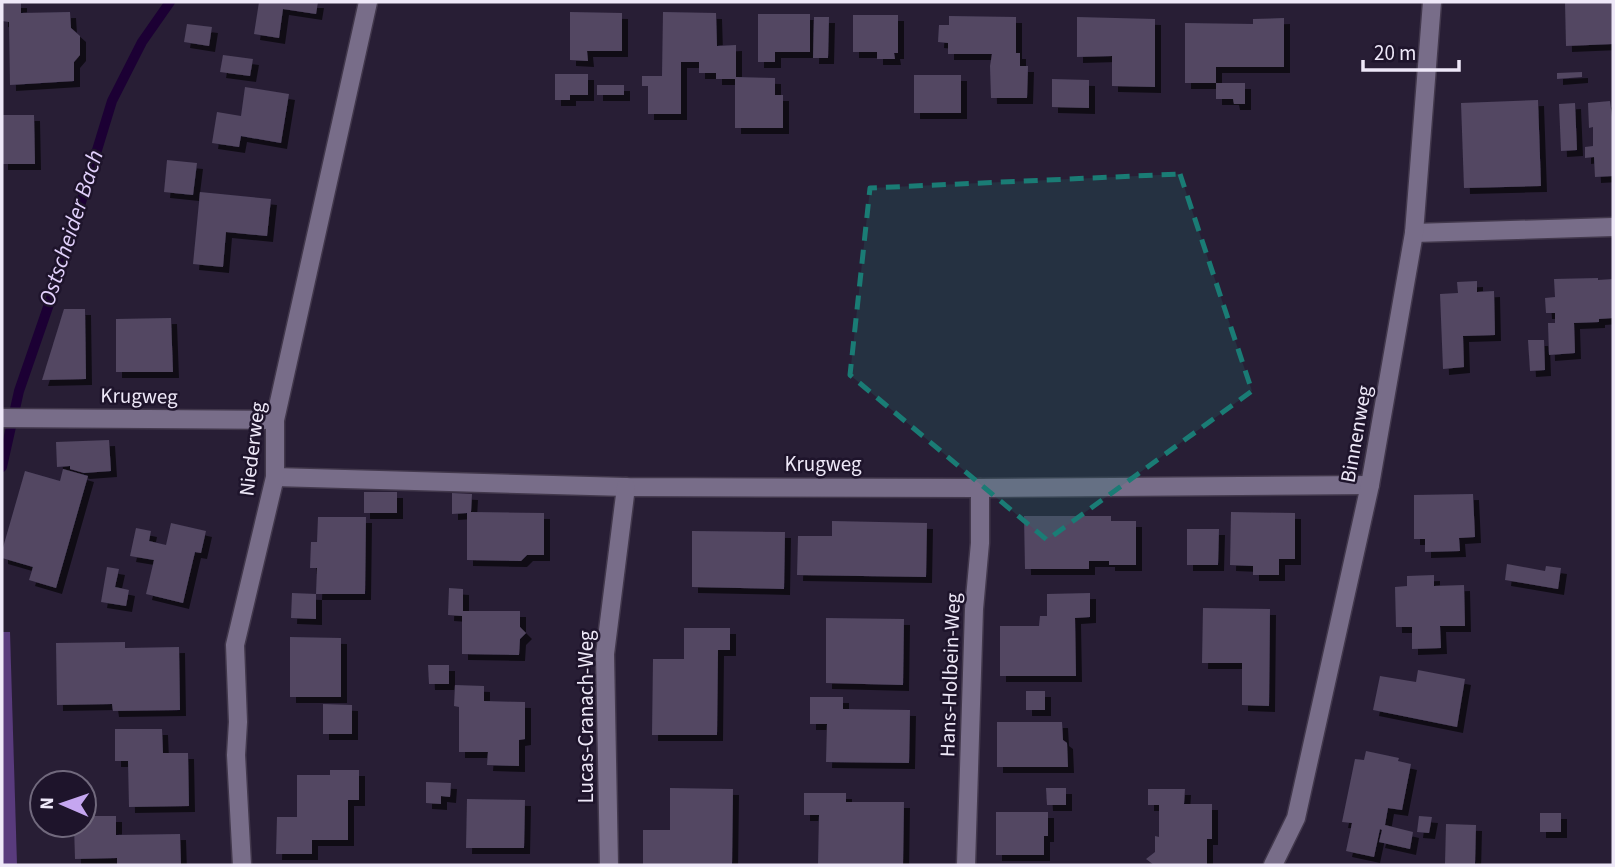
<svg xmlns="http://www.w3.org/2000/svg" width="1615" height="867" viewBox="0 0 1615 867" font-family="'Source Sans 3',sans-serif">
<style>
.green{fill:#593b7d}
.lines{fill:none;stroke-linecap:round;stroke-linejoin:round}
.stream{stroke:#1c0034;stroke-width:10}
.building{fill:#524762;filter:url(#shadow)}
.minor-casing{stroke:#42384c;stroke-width:21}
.minor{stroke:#786d89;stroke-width:18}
.marked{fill:#1a7c75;fill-opacity:0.2;stroke:#1a7c75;stroke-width:5;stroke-dasharray:14 9;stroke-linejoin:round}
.labels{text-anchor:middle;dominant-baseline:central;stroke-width:5;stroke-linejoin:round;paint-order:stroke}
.street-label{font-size:21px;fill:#eee8f8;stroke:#1e142b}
.water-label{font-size:23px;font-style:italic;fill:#e3d2fd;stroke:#1e142b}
</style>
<defs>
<filter id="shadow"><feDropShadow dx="6" dy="6" stdDeviation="0" flood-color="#0009"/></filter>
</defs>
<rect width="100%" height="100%" fill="#281e35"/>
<polygon class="green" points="2,632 10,632 17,865 2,865"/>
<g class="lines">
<polyline class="stream" points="2,467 19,391 57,281 112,101 142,42 170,2"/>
</g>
<g class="building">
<polygon points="2,2 21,2 21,13 70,12 71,28 80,36 80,55 74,62 74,81 10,85 9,22 2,21"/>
<polygon points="259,2 318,2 316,14 283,9 279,38 254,34"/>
<polygon points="1565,2 1613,2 1613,44 1566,46"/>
<polygon points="570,12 622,13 622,51 587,51 588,61 570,60"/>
<polygon points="663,12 716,13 717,46 736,45 736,77 775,78 775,95 783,95 783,128 735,128 735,79 716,79 716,73 699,73 699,62 681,62 681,114 648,114 648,86 642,86 642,76 662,76"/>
<polygon points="758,14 810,14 810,52 775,52 775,62 758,62"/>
<polygon points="853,15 898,15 898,53 894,53 895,59 877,59 877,52 853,52"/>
<polygon points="949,16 1016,17 1016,53 1020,53 1020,66 1028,66 1027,98 991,98 990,66 992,54 948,54 948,43 938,42 939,25 949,25"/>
<polygon points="814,17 829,17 828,58 813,58"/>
<polygon points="1077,17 1155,19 1155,87 1112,86 1112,56 1077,57"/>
<polygon points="1284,18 1284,67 1216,67 1216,83 1185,83 1185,23 1253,24 1253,19"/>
<polygon points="187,24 212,27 209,46 184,42"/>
<polygon points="223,55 253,59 250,76 220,72"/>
<polygon points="1582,72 1582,77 1557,79 1557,73"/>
<polygon points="555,74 588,74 588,95 570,95 570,100 555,100"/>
<rect x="914" y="75" width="47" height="38"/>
<polygon points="1052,79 1089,80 1089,108 1052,107"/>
<polygon points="1216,83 1245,83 1245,104 1234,104 1233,99 1216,99"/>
<rect x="597" y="85" width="27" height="10"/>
<polygon points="245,87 289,94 281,143 241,136 239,147 212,143 217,112 241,116"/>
<polygon points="1538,100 1541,186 1464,188 1461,103"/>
<polygon points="1610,101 1613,125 1613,176 1595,177 1594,157 1585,158 1585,147 1593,146 1593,127 1589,128 1588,103"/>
<polygon points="1575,103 1577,150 1561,151 1559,104"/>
<polygon points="2,115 34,115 35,164 2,164"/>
<polygon points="167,160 197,163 193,195 164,192"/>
<polygon points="200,192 271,199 267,236 226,232 223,267 193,264"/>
<polygon points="1598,278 1598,280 1613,279 1613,318 1599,319 1599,322 1574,323 1575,353 1549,355 1548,323 1555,323 1555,313 1546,313 1545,298 1555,297 1554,279"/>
<polygon points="1477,281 1477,292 1494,291 1495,335 1463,336 1464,367 1443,369 1440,294 1458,293 1457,282"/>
<polygon points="64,309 85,309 86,379 42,380"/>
<polygon points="171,318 173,372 116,372 116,319"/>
<polygon points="1528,340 1544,340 1545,370 1530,371"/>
<polygon points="109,440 111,471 84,473 70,469 70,466 57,467 56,442"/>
<polygon points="63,469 88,476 56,588 29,580 33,567 2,558 2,551 25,471 60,481"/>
<rect x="364" y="492" width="33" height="21"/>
<polygon points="452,493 472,494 471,512 544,513 544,555 527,555 521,561 467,560 467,513 452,514"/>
<polygon points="1473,494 1475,537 1459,538 1460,551 1425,552 1425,539 1414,539 1414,495"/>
<polygon points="1231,512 1295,513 1295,559 1279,559 1279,575 1253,575 1253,566 1230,565"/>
<polygon points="1024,516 1111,516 1111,521 1136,521 1136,565 1109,565 1109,561 1089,561 1089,569 1025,569"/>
<polygon points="318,517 366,517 365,594 316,594 316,619 291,618 292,593 316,594 317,568 310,568 311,542 317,542"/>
<polygon points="832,521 927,523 926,577 797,575 798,536 832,536"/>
<polygon points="171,523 206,531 201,553 195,552 183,603 146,594 154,560 130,556 136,528 151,531 149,541 166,545"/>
<polygon points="1187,529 1219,529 1218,565 1187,565"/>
<polygon points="692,531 785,532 784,589 692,587"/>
<polygon points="1507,564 1545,571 1546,566 1561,568 1558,589 1505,580"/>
<polygon points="107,567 119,569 115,587 129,590 126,606 101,602"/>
<polygon points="1434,575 1434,586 1464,585 1465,626 1440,626 1441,648 1412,649 1412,627 1396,627 1395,587 1407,586 1407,576"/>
<polygon points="449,588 463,589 463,611 520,611 520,627 526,633 520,639 519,655 462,654 462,616 448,615"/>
<polygon points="1090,593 1090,617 1075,618 1076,676 1000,676 1000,626 1039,626 1040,616 1047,616 1047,594"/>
<polygon points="1203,608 1270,609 1269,706 1242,705 1242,663 1202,663"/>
<polygon points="826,618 904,619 903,685 826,683"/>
<polygon points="684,628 730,628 730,650 718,650 717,735 652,735 653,659 684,659"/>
<polygon points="290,637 341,638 341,697 290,697"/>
<polygon points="125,642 125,648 179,647 180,710 113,711 112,704 57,705 56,643"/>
<polygon points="428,665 449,665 449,684 429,684"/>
<polygon points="1418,670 1465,679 1457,727 1373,710 1380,676 1416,682"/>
<polygon points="455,685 484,686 484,701 525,702 525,739 519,740 519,766 487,765 488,752 459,752 459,707 454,706"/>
<rect x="1026" y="691" width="19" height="19"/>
<polygon points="810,697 843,697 843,709 910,710 909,763 826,762 827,724 810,724"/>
<polygon points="323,704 352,705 352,734 323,734"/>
<polygon points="997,722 1062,722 1063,740 1067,743 1068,767 997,767"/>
<polygon points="115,729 162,729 163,753 188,753 189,806 129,807 128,761 115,761"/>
<polygon points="1366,751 1399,758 1398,761 1411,764 1402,810 1388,808 1385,825 1413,832 1410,849 1379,842 1382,830 1380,829 1374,857 1346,851 1352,823 1342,822 1355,759 1364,760"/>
<polygon points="330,770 359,770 359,800 348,800 348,840 312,840 312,854 276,854 277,817 297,817 297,775 330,775"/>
<polygon points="426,782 451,783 450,797 441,796 441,804 426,803"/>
<polygon points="670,788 733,789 732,865 643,865 643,830 670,830"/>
<polygon points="1046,788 1066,788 1066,805 1047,805"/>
<polygon points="1148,789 1185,789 1184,804 1212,804 1212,839 1207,839 1207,865 1154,865 1146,859 1155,852 1155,836 1159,837 1159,805 1148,805"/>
<polygon points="804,793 846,793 846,802 904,802 903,865 818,865 819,815 804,815"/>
<polygon points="467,799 525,800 524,848 466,848"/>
<polygon points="996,812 1048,812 1048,836 1044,836 1044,855 996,855"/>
<rect x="1540" y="813" width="21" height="19"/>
<polygon points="84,816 116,816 116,835 180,834 181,865 117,865 117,858 75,859 74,825 84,825"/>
<polygon points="1419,816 1432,817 1429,833 1417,832"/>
<polygon points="1446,824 1476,825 1475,864 1445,864"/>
</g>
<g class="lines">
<g class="minor-casing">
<g id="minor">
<polyline points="1414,233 1613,227"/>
<polyline points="2,418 275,420"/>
<polyline points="275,477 626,487 980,488 1370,485"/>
<polyline points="242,865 236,755 238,722 235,645 275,477 275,420 368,2"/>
<polyline points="609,865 605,654 626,487"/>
<polyline points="966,865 974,609 980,543 980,488"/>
<polyline points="1273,865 1296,818 1370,485 1414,233 1432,2"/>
</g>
</g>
<use href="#minor" class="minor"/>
</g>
<path class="marked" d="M1180,174L1252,391L1047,540L850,375L870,188Z"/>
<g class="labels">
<g class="street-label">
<text transform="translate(139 396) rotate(1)">Krugweg</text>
<text transform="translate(1356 434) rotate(-80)">Binnenweg</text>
<text transform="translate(252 449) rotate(-83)">Niederweg</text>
<text x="823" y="464">Krugweg</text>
<text transform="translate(950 675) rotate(-88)">Hans-Holbein-Weg</text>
<text transform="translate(586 717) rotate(-90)">Lucas-Cranach-Weg</text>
</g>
<g class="water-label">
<text transform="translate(71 228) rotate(-72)">Ostscheider Bach</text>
</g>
</g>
<rect width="1615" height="867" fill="none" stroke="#eee8f8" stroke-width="7"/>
<g transform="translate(63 804) rotate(272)"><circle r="33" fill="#1e142b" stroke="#71697d" stroke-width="2"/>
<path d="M0-5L12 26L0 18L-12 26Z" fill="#c5a6f0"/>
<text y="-10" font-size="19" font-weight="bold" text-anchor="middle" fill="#eee8f8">N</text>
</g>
<path d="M1363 60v10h96v-10" fill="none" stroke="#eee8f8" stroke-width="3.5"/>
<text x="1374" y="60" font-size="21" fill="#eee8f8" stroke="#1e142b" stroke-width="5" paint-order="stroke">20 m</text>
</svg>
